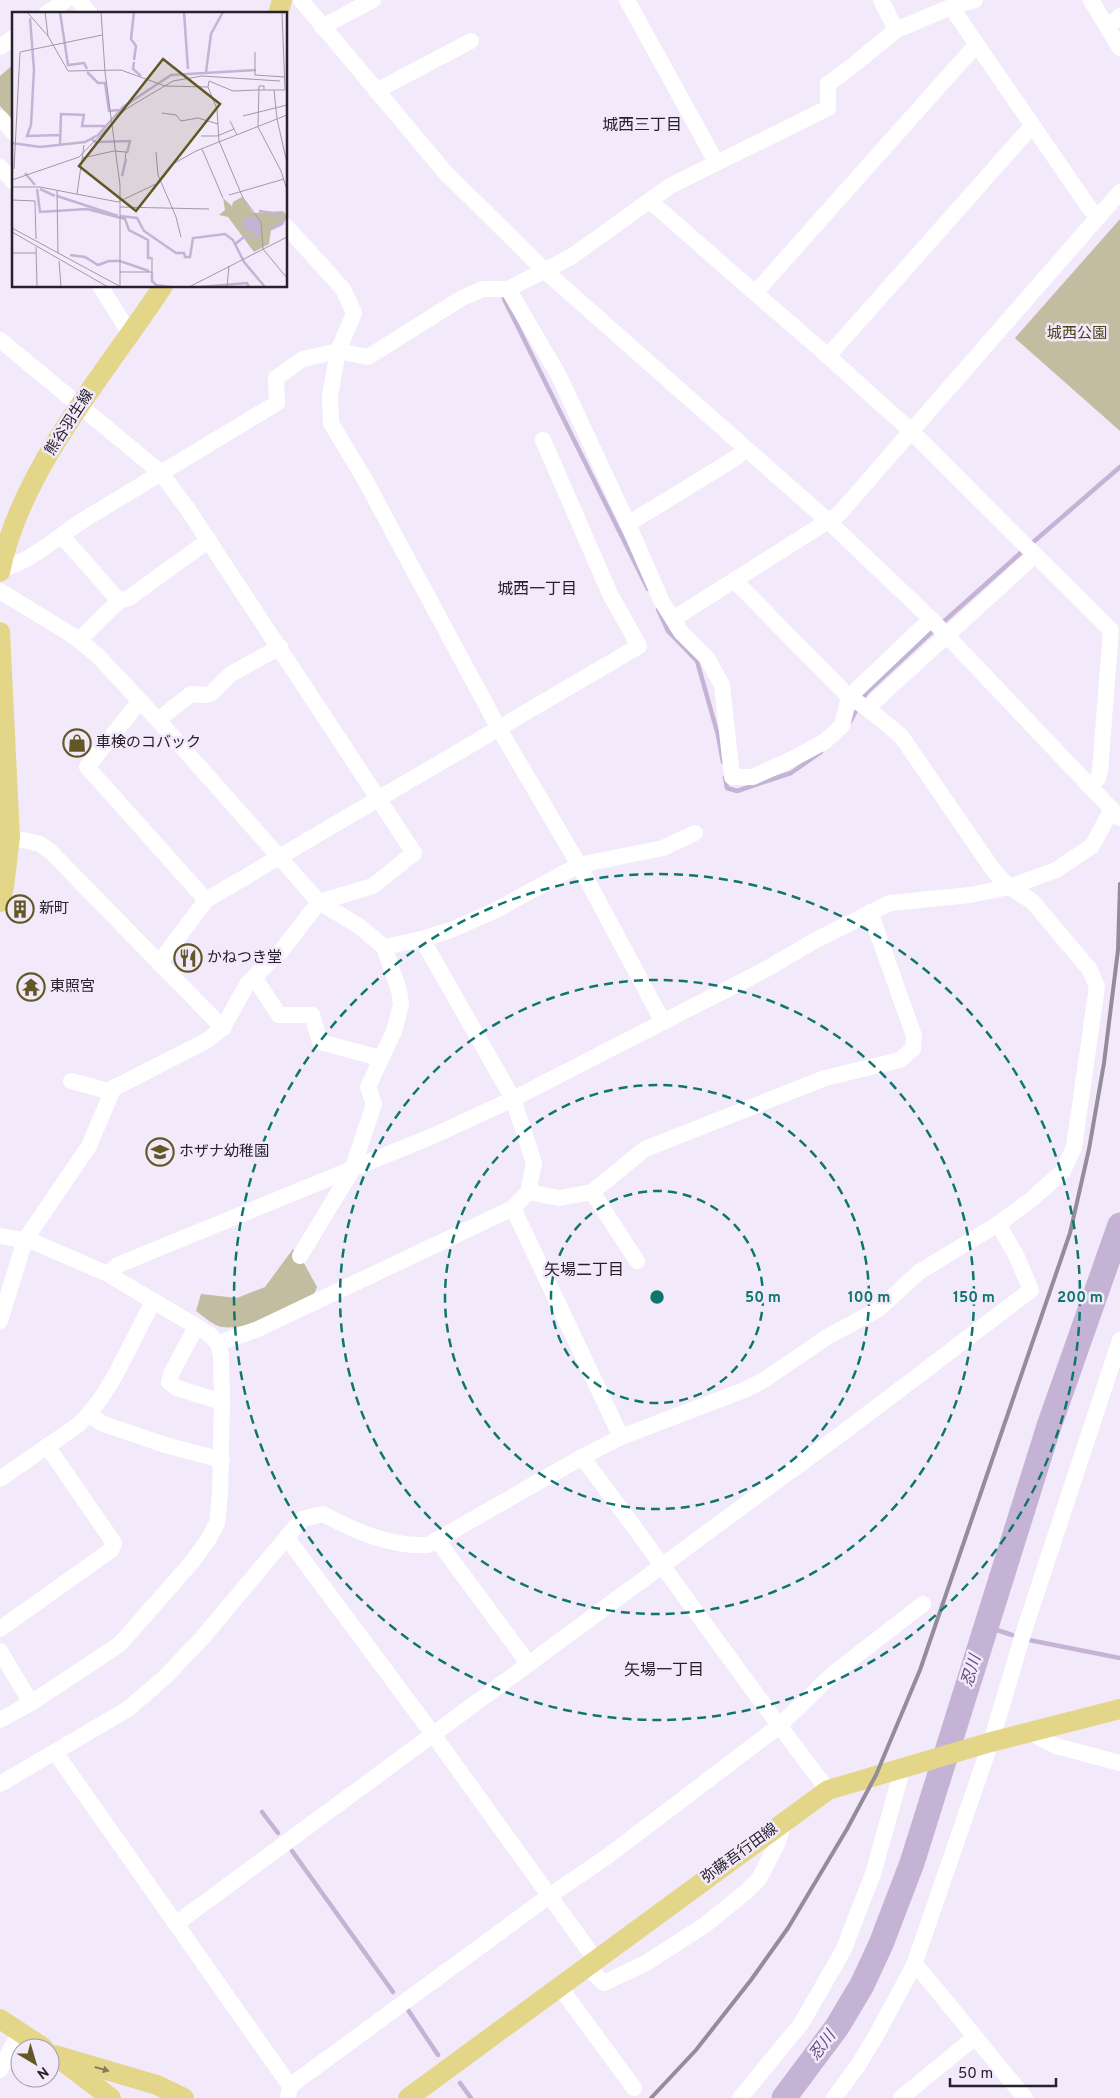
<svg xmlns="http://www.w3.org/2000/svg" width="1120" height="2098" viewBox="0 0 1120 2098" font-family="Overpass,'Noto Sans JP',sans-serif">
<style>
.green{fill:#c2bca1}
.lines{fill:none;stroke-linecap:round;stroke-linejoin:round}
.stream{stroke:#c4b3d5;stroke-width:4.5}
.river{stroke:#c4b3d5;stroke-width:25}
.minor{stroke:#fff;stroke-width:16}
.major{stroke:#e4d689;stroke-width:20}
.rail{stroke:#938c9b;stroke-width:4}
.oneway{fill:#867c5a}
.ring{fill:none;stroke:#0f766e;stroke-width:2.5;stroke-dasharray:9 6}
.labels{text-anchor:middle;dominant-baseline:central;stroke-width:5;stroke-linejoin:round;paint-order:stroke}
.park-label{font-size:15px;fill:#4c4315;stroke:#f2e9fb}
.street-label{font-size:15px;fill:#27212c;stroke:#f2e9fb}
.poi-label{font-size:15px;fill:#27212c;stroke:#f2e9fb;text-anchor:start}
.neighbourhood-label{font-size:16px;fill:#27212c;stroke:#f2e9fb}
.water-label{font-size:16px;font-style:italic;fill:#634a7a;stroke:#f2e9fb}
.inset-river{fill:none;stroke:#c4b3d5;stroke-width:2.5}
.inset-road{fill:none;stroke:#a199a8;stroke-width:1}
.view{fill:#635825;fill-opacity:0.15;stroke:#635825;stroke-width:2.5}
.inset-edge{fill:none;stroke:#27212c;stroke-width:2.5}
.centre{fill:#0f766e;stroke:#f2e9fb;stroke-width:2.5}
.ring-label{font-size:15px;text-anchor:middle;font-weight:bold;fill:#0f766e;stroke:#f2e9fb;stroke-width:5;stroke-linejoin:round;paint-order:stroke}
</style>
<rect width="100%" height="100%" fill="#f2e9fb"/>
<g class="green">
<polygon points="14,64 14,121 0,106 0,76"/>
<polygon points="1120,219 1120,431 1015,338"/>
<path d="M293,1249L300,1256L317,1287L314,1294C289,1306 251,1331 222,1327C214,1326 203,1316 196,1311L201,1294L237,1298L265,1287Z"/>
</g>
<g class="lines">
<g class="stream">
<polyline points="504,299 648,589"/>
<polyline points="1031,544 1120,467"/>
<polyline points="658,609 668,631 697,661 718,735 723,762"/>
<polyline points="941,624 1025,549"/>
<polyline points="862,700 867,692 935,629"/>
<polyline points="850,722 858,707"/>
<polyline points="725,777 727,788 737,791 791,773 821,752"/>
<polyline points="985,1626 1012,1635"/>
<polyline points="1029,1640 1120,1658"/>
<polyline points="262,1812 278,1833"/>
<polyline points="292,1851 393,1992"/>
<polyline points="406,2007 438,2055"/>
<polyline points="460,2083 471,2098"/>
</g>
<polyline class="river" points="784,2098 837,2027 862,1985 881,1944 912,1863 1049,1426 1120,1225"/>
<g class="minor">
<polyline points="78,0 90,14"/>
<polyline points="301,0 444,171 545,271 827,520 931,619 1120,818"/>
<polyline points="627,0 716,162"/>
<polyline points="881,0 896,30"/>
<polyline points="1091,0 1120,48"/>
<polyline points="951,7 1090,209 1099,217"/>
<polyline points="46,14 66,0"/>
<polyline points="322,27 373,0"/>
<polyline points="1108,27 1120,16"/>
<polyline points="0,47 14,37"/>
<polyline points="376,91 471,41"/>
<polyline points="0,118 14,133"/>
<polyline points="0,167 14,182"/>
<polyline points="650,201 755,293 976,45"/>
<polyline points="100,286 131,335"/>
<polyline points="508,289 558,374 628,524 737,457 745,448"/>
<polyline points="755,293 828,356 1032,126"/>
<polyline points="0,340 160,472 187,508 414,853 373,886 319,902 158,720 97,655 72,635 0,591"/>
<polyline points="628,524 662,602 673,619 839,514 1120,192"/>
<polyline points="62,536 119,601"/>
<polyline points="1035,555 1111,630 1100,771 1098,778 1090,787"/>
<path d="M0,570C32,561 57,537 85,519C149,480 213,441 277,403L276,378L303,359L325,354L338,351L368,357L462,298L483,289H508L571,257L670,186L828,108V84L851,67L896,30L951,7L975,0"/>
<polyline points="734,580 849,697 931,619"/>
<polyline points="673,619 681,632 707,658 722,685 732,777 753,777 794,758 824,742 842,726 849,697 867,708"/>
<polyline points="79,640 119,601 129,598 209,540"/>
<polyline points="140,701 87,767 206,900"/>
<polyline points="158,720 191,694 205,695 212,693 231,674 280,647"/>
<polyline points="10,837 40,844 51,852 223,1028"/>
<polyline points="422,939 451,930 494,911 579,865 663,848 695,833"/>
<polyline points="159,963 206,900 639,646 610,594 543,440"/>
<polyline points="254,977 279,1015 312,1015 320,1042 380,1058"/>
<polyline points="663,1022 761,972 816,940 890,903 970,895 1009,887 1056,870 1092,846 1112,809"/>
<polyline points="71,1081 108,1091 206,1041 223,1028 247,984 281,951 319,902 359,926 384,947 422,939 513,1099 534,1163 528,1192 513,1208 258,1329 218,1343"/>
<polyline points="528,1192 559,1198 592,1192 645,1149 825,1078 900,1060 913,1049 914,1036 870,912"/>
<polyline points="592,1192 637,1261"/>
<polyline points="513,1208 621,1437"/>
<polyline points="0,1236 34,1242 108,1274 209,1334 218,1343 221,1355 222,1402 220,1494 217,1523 208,1540 192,1562 120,1644 31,1703 0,1720"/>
<polyline points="300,1256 352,1170 374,1104 368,1087 394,1031 401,1005 399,990 384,947"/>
<polyline points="108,1274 118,1265 435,1135 513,1099 663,1022 579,865 498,727 365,480 331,423 330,396 338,351 354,313 343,289 286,226"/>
<polyline points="0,1321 25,1240 89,1146 114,1087"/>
<polyline points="196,1327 171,1374 169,1382 177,1388 222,1402"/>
<polyline points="90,1414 101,1423 165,1445 222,1460"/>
<path d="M582,1457C665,1567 744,1681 828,1790"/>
<path d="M0,1479L78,1425C114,1391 129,1343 154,1301"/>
<polyline points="287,1538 432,1733 595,1959"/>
<polyline points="437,1540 528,1663"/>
<polyline points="0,1629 111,1550 114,1543 47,1446"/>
<polyline points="0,1651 31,1703"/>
<polyline points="1029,1732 1056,1746 1120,1763"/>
<path d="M55,1752C134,1863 211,1975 290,2086L288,2098"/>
<path d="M0,1784L128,1709L165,1677L203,1637L302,1519L323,1514C355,1531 390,1547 428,1545L582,1457L621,1437L747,1389L764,1380L827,1337L879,1309L919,1272L998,1224L1032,1199L1063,1171L1074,1147L1097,987L1090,970L1032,901L1009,887L994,871L901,736L867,708L1035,555L911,431L828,356"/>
<polyline points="177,1923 849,1428 1031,1290 1016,1255 998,1224"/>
<polyline points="914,1965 922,1972 1025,2098"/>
<polyline points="586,1966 604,1983 646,1963 705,1925 747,1891 759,1879 778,1842 784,1822"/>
<polyline points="559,1986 634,2088"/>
<polyline points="0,2070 19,2033"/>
<polyline points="290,2086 549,1896 608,1856 779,1726 834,1673 923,1604"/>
<polyline points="740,2098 801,2024 843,1951 873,1874 903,1767"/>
<polyline points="834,2098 859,2064 877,2034 914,1965 991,1742 1024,1631 1120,1340"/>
<polyline points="901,2098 975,2037"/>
</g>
<g class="major">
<polyline points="278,14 282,0"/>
<path d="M0,572C21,468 106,373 163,286"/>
<polyline points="0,632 10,837 4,887 0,902"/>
<polyline points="0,2019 44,2048"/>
<polyline points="55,2055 157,2085 184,2098"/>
<polyline points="65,2063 111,2098"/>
<polyline points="408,2098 828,1790 991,1742 1120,1709"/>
</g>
<polyline class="rail" points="651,2098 696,2050 751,1980 788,1928 847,1829 876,1775 920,1670 1070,1233 1089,1149 1104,1063 1118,950 1120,884"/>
</g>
<defs><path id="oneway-solid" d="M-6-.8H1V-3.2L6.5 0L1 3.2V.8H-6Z" transform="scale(1.25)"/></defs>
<use class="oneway" href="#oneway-solid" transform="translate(102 2069) rotate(16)"/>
<g class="ring">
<circle cx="657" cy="1297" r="106"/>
<circle cx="657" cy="1297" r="212"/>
<circle cx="657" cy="1297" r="317"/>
<circle cx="657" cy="1297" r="423"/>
</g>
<defs>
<g id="shop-ring" transform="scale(1.4375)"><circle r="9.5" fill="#f2e9fb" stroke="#635825" stroke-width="1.5"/><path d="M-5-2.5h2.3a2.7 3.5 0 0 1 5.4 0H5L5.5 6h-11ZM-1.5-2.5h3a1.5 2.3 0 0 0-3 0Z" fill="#635825"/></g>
<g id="building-ring" transform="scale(1.4375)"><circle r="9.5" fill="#f2e9fb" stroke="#635825" stroke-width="1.5"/><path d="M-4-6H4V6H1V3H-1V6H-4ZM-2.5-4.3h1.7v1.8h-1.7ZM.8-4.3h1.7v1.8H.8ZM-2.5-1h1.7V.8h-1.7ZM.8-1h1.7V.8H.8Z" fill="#635825"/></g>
<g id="restaurant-ring" transform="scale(1.4375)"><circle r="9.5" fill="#f2e9fb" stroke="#635825" stroke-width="1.5"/><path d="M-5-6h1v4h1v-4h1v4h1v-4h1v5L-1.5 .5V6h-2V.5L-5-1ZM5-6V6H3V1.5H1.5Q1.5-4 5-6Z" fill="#635825"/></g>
<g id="temple-ring" transform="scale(1.4375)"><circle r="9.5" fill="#f2e9fb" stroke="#635825" stroke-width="1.5"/><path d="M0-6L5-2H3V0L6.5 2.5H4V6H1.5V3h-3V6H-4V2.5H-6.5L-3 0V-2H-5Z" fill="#635825"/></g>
<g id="school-ring" transform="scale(1.4375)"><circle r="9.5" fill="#f2e9fb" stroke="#635825" stroke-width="1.5"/><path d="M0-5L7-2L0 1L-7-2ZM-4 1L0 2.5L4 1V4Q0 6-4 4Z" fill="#635825"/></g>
</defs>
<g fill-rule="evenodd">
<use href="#shop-ring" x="77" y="743"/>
<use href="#building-ring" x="20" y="909"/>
<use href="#restaurant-ring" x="188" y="958"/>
<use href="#temple-ring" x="31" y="987"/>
<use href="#school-ring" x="160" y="1152"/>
</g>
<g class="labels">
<g class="park-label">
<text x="1077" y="334">城西公園</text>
</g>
<g class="street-label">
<text transform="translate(70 423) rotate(-57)">熊谷羽生線</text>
<text transform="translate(740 1854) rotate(-36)">弥藤吾行田線</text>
</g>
<g class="poi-label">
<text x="96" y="743">車検のコバック</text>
<text x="39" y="909">新町</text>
<text x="207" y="958">かねつき堂</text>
<text x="50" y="987">東照宮</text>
<text x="179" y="1152">ホザナ幼稚園</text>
</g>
<g class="neighbourhood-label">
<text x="642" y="126">城西三丁目</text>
<text x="537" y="590">城西一丁目</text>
<text x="584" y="1271">矢場二丁目</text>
<text x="664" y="1671">矢場一丁目</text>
</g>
<g class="water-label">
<text transform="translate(972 1671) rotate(-73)">忍川</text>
<text transform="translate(823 2046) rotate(-53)">忍川</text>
</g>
</g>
<g transform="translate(12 12)">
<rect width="275" height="275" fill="#f2e9fb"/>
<path d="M230,185L241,201L271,199L275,204L272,211L259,218L257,232L242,240L216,205L207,203L213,198L211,186L220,194L221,190Z" fill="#c2bca1"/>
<path d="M235,205H245L248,211L249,222L243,227L239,223H244L242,220H234L228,212L235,217L230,209Z" fill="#c4b3d5"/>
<path class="inset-river" d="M48,0L56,53L72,51L75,57M122,0L119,27L124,34L122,48M172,0L176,57M18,6L22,58L19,113L15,124L48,123M122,50L121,57L129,64M75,60L86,71H93L97,99L107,98M194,60L199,22L211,0M80,127L83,130L118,129L115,141M0,131L28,135L73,130L86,123L111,95L159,63L244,58M48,133L49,102L72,103L70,114H93M13,161L23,173M110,164L114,147M25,177L28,200L75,197L113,207L117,218L136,228V246H139M28,177L43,184M45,184L106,204M247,199L268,202M108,204L125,206L132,219L164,241H172L173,245H178L181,226L213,222L221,228L232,250L253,275M257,218L270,212L269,205M222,233L232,225H240M58,243L73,245L86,253L97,249H108L137,259M140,260V269L144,273L158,275M188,275L235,271L237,275"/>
<path class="inset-road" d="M15,0L36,24L56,59L109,58L153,74L196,75L205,97L207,129M33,0L36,24M89,0L93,60L108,173V275M243,63L273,65M243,63V40M196,75L197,69L221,79L246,78M246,78H273L270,0M262,78L265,107M150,101L164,103L169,109L186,106L206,112M231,104L275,93M265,107L275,151M218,109L225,123M246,114L247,74H252V78M246,115L269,159L275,178M189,124H205L222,117M207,129L231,186L249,210L251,237L275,266M190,137L211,186M144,140L146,163L164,205L169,225M70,146L102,139L114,140L113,147M2,157L8,40L90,23M0,168L67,145L114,97L161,69L190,64L268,69M0,175H28L106,190L144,172L159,153L184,139L275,103M45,179L46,241M65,182L72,133M217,183L272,167M0,188L23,189L24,227M108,195L197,197M0,216L109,275M0,220L96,275M24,235L25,275M0,241H24M47,249L49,275M108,260H140V245M177,275L275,225M215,275L217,254"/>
<path class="view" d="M151,47L208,92L124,199L67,154Z"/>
<rect width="275" height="275" class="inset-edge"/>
</g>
<circle cx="657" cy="1297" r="8" class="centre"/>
<g class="ring-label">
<text x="763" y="1302">50 m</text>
<text x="869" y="1302">100 m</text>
<text x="974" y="1302">150 m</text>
<text x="1080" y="1302">200 m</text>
</g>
<g transform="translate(35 2063) rotate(142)"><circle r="24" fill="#f2e9fb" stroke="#a199a8"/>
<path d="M0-4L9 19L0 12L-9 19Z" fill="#635825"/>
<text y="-8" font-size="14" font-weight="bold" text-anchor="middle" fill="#27212c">N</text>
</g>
<path d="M950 2078v8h106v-8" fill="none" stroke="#27212c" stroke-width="2.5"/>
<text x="958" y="2078" font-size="15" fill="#27212c" stroke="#f2e9fb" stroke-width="4" paint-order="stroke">50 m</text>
</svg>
